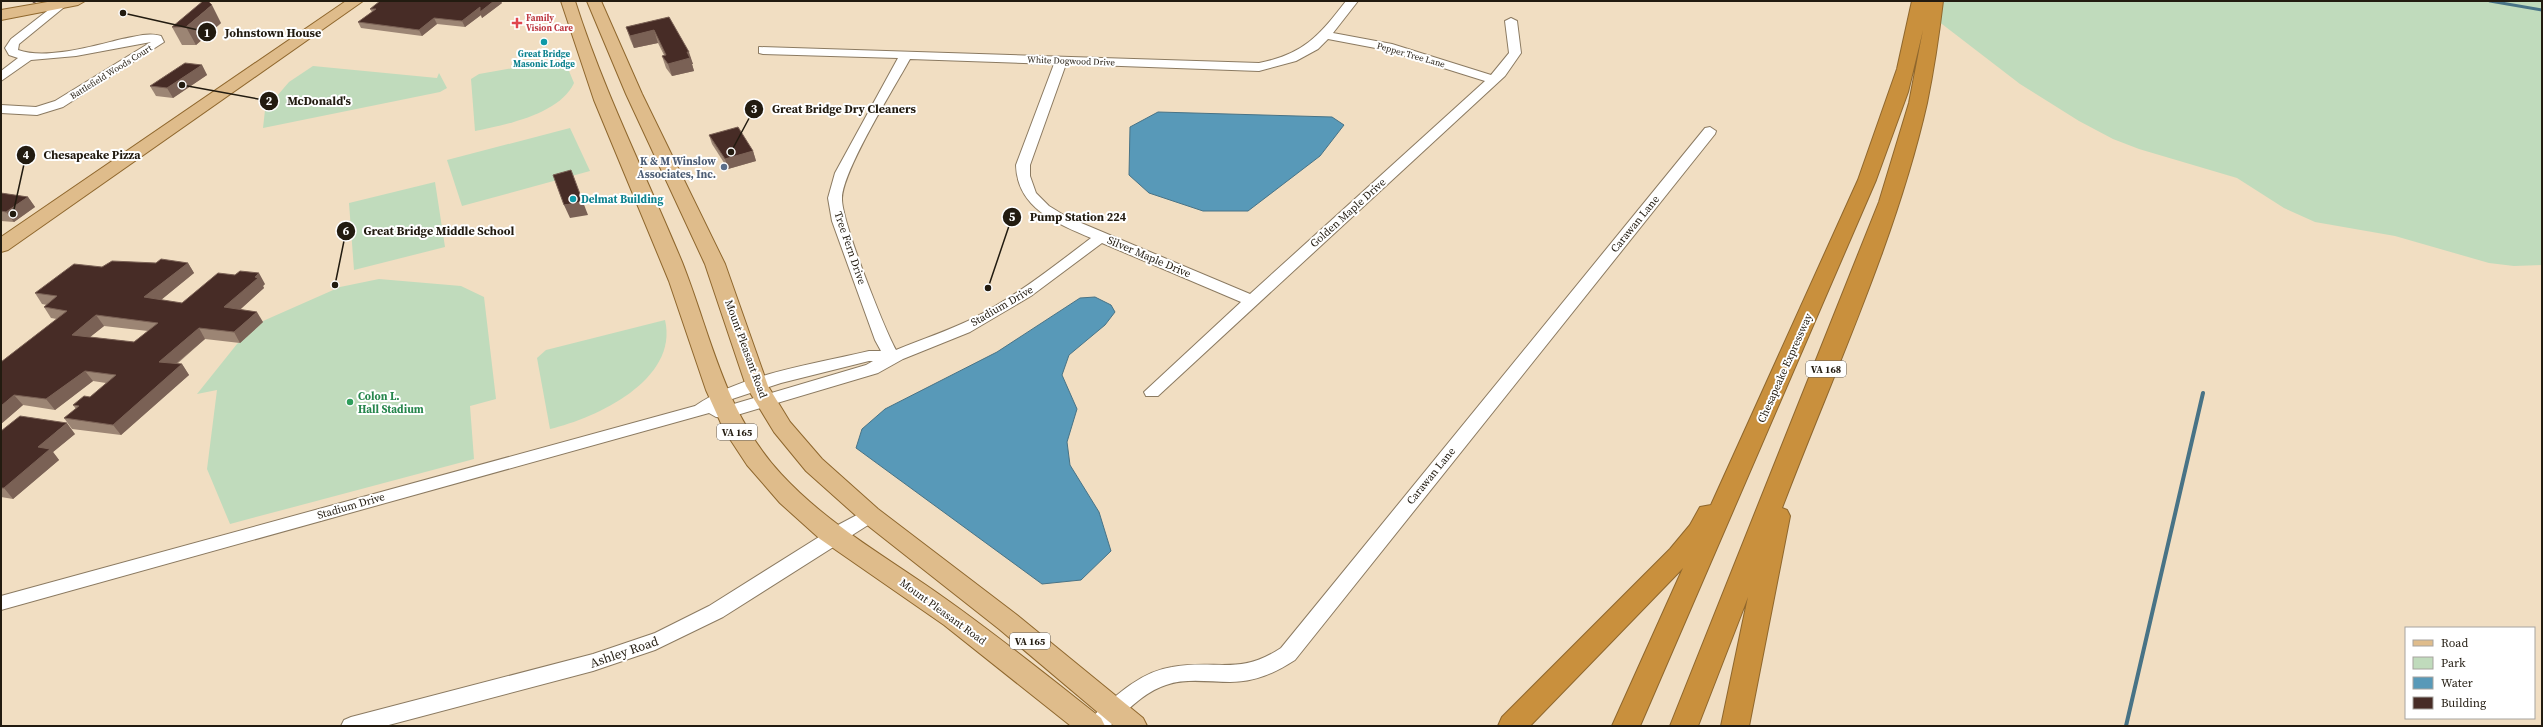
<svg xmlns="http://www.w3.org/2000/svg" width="2543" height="727" viewBox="0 0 2543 727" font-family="'Source Serif 4',serif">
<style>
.green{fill:#c0dbbc}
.water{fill:#5899b8;stroke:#487386}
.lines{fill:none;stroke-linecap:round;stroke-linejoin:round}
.stream-far1{stroke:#487386;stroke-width:3}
.stream{stroke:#487386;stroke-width:4}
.minor-casing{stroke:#8b7a61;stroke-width:2}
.major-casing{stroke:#8f672d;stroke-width:2}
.highway-casing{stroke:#8f672d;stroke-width:2}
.minor{fill:#fff;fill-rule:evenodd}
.major{fill:#dfbc8b;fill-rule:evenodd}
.highway{fill:#c9903d;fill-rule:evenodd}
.wall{fill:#9c8574;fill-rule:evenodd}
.shaded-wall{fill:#7a6155}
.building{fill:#472c26;stroke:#7a6155;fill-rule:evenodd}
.health-dot{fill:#e0444e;stroke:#fff;stroke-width:1.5}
.culture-dot{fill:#0f9aa8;stroke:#fff;stroke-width:1.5}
.service-dot{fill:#5c6f8a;stroke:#fff;stroke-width:1.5}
.leisure-dot{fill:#2e9e5b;stroke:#fff;stroke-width:1.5}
.labels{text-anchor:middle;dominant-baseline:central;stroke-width:4;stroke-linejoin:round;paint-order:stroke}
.far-health-label{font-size:9px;font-weight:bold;fill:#be3a42;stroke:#fff;text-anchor:start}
.far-culture-label{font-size:9px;font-weight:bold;fill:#0d838f;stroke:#fff}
.far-street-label{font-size:9px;fill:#221b10;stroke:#fff}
.shield{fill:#fff;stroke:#645f58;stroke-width:1}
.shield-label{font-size:10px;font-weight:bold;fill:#221b10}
.service-label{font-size:11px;font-weight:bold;fill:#4e5e75;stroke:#fff;text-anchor:end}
.culture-label{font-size:11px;font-weight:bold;fill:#0d838f;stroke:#fff;text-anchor:start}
.street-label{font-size:11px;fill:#221b10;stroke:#fff}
.leisure-label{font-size:11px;font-weight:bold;fill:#27864d;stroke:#fff;text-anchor:start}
.near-street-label{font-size:13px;fill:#221b10;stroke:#fff}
.leader{fill:none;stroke:#221b10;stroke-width:1.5}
.callout-dot{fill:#221b10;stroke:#fff;stroke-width:1.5}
.mark-label{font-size:12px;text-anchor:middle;font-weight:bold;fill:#fff}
.callout-label{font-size:12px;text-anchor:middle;font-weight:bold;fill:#221b10;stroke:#fff;stroke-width:4;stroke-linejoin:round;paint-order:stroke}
</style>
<rect width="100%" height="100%" fill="#f1dec2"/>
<g class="green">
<polygon points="1912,1 2542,1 2542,265 2514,266 2489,263 2395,236 2315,222 2284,208 2237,178 2139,149 2113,139 2079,121 2020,84"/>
<path d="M564,59L574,83C560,114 505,125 475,131L471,79L479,74Z"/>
<polygon points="313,66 437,78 439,73 447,88 440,92 263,128 265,110 289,82"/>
<polygon points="570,128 590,171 462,206 447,160"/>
<polygon points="435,182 445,247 354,270 349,203"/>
<polygon points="379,279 461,286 484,297 496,399 470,406 474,459 230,524 207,469 217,390 197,394 237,344 263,321 340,287"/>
<path d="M665,320C679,380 596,418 550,429L537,358L546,350Z"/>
</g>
<g class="water">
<polygon points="1158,112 1332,117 1344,125 1320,156 1248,211 1203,211 1149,193 1129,175 1130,127"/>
<polygon points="1095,297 1111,305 1115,312 1105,325 1069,355 1062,375 1077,409 1067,442 1070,465 1099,512 1111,551 1081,580 1042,584 856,448 862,429 885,409 997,352 1080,298"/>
</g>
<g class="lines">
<polyline class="stream-far1" points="2490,1 2542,10"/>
<polyline class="stream" points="2126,726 2203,393"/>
<g class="minor-casing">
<g id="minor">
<path d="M60,1L68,4L19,44L18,50C46,60 93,46 122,39C134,37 148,32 161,36L164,42L63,107L37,115L1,113V105L36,107L55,101L151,42L76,56L31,60L1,81V71L18,58L9,55L5,48L11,39Z"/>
<path d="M1346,1H1358L1333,33L1392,44L1491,75L1509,53L1505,21L1511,18L1517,21L1521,53L1505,76L1158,396H1146L1144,392L1241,302L1102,243L1031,296L970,332L903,359L878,373L727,418L716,417L709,413L1,610V596L695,406C742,374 814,364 869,351H881L875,340L832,221L828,198L835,173L898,58L763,54L759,53V47L1259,63C1304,54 1319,36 1346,1ZM1328,39L1386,50L1485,81L1250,294L1067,217L1049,206L1036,193L1030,176V165L1066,64L1259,71L1296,61L1318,49ZM910,59L1054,64L1016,165C1017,208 1056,223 1091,238C1053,267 1015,297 972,319C948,331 922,339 896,350C884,328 841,220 842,198C843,170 894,88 910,59ZM869,361H873L866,365L727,406H719L726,401L781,383Z"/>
<path d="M1710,127L1716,131L1715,134L1295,660C1275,673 1255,682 1230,682C1209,682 1186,678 1166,685C1144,692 1127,711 1110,726H1086L1089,720C1113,698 1139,672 1172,667C1217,659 1239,676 1281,648L1705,128Z"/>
<polygon points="870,508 876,510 879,515 876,520 723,617 655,650 593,671 385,726 341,726 344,720 351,717 593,654 655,633 709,606 838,525"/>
</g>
</g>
<g class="major-casing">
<g id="major">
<polygon points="53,1 85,1 78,5 1,20 1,10"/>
<polygon points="346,1 363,1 8,250 1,252 1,237"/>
<path d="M561,1H575C604,92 646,175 682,262C712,338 724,412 781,474C828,525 887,557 943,597C997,635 1049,677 1101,718L1105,726H1071L944,625L820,539L780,503L747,465L724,430L706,390L669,281L594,100Z"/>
<polygon points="587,1 601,1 642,94 725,264 768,386 790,422 822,459 878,509 1017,615 1143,718 1147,726 1114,726 999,629 862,521 806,471 774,432 746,386 705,264 626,94"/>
</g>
</g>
<g class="highway-casing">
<path id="highway" d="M1912,1H1943C1939,35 1934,69 1927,103C1896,240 1832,376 1782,508L1787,510L1790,516L1749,726H1721L1748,597L1698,726H1670L1879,202L1909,103L1923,30L1908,92L1876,180L1640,726H1612L1683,568L1530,726H1498L1502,717L1670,549L1690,525L1700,507L1711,505L1858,180L1897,69Z"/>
</g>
<use href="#minor" class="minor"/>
<use href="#major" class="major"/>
<use href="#highway" class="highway"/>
</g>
<g class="wall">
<polygon points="502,3 482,18 481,15 465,27 437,24 422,36 361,28 358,22 372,12 370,9"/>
<polygon points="669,17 693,64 692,64 694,71 672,76 666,68 662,56 664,55 658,43 634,48 630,39 626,27"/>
<polygon points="221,23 196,45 182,45 172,27"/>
<polygon points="202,65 207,75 173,98 156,96 150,86"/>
<polygon points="709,135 753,151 756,161 728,169 712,144"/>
<polygon points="1,193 28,197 35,207 14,222 1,221"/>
<path d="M156,263H188L194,273L161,300L182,303L265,284L263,286L264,288L240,309L263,322L240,343L205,339L177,364H182L189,375L121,435L72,429L64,418L76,409L73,405L90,397L106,383L93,381L55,410L23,405L1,424V362L57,319L51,318L44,307L47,305L42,304L35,293L102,267ZM104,326L148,331L134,342L90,337Z"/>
<polygon points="1,431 75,434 53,452 59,460 13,499 1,497"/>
</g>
<g class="shaded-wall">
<polygon points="32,1 37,1 35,3 33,3"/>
<polygon points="494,1 501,1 502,3 482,18 481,15 465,27 462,21 480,7"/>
<polygon points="212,5 221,23 196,45 186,27"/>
<polygon points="434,18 437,24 422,36 419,30"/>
<polygon points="654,30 658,43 634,48 630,36"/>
<polygon points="687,52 689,52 693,64 692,64 694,71 672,76 668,64"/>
<polygon points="202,65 207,75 173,98 167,88"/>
<polygon points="753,151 756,161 728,169 725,159"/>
<polygon points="28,197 35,207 14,222 6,212"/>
<polygon points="583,202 588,215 570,218 564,205"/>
<polygon points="188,263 194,273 151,308 144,297"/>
<polygon points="259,273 265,284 263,286 264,288 231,318 224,307"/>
<polygon points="257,312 263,322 240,343 234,332"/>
<polygon points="96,315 104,326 80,345 72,335"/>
<polygon points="199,328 205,339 166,372 159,362"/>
<polygon points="182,364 189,375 121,435 113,425"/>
<polygon points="85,371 93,381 55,410 46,399"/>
<polygon points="14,395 23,405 1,424 1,406"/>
<polygon points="67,423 75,434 53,452 59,460 13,499 4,488 38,447"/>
</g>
<g class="building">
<polygon points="203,1 208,1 212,5 186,27 172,27"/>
<polygon points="380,1 494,1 480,12 480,7 462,21 434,18 419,30 358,22 376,9 370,9"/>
<polygon points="669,17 689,52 687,52 690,58 668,64 662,56 666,55 654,30 630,36 626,27"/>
<polygon points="185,63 202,65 167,88 150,86"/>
<polygon points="738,127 753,151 725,159 709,135"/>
<polygon points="571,170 583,202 564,205 553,175"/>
<polygon points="1,193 28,197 6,212 1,211"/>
<path d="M161,259L188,263L144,297L182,303L218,273L235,275L240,271L259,273L255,277L258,278L224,307L257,312L234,332L199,328L159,362L182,364L113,425L64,418L79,406L73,405L84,396L90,397L116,375L85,371L46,399L14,395L1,406V362L67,311L44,307L57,296L35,293L74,264L102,267L112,261L156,263ZM96,315L158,323L134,342L72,335Z"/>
<polygon points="20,416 67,423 38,447 50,449 4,488 1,488 1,431"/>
</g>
<path class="health-dot" d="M515 17h4v4h4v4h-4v4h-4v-4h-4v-4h4z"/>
<g class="culture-dot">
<circle cx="544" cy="42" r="4"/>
<circle cx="573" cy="199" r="4"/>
</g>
<circle class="service-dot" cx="724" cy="167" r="4"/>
<circle class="leisure-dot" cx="350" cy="402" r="4"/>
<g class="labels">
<g class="far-health-label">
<text x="526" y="18">Family<tspan x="526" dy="10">Vision Care</tspan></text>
</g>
<g class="far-culture-label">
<text x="544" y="54">Great Bridge<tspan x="544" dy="10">Masonic Lodge</tspan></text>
</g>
<g class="far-street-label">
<text transform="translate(1411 55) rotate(16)">Pepper Tree Lane</text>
<text transform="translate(1071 61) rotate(2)">White Dogwood Drive</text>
<text transform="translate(111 72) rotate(-32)">Battlefield Woods Court</text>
</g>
<g class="shield">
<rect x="1806" y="361" width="40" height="16" rx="3"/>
<rect x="717" y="424" width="40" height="16" rx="3"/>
<rect x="1010" y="633" width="40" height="16" rx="3"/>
</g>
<g class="shield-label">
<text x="1826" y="369">VA 168</text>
<text x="737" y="432">VA 165</text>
<text x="1030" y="641">VA 165</text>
</g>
<g class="service-label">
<text x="716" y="161">K &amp; M Winslow<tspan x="716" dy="13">Associates, Inc.</tspan></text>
</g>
<g class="culture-label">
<text x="581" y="199">Delmat Building</text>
</g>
<g class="street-label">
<text transform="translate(1348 213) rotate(-42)">Golden Maple Drive</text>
<text transform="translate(1635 224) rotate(-51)">Carawan Lane</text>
<text transform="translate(850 248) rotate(71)">Tree Fern Drive</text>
<text transform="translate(1149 257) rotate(23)">Silver Maple Drive</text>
<text transform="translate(1002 306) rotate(-30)">Stadium Drive</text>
<text transform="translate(746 349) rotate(70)">Mount Pleasant Road</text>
<text transform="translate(1785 368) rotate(-66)">Chesapeake Expressway</text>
<text transform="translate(1431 476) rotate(-51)">Carawan Lane</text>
<text transform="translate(351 506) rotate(-16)">Stadium Drive</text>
<text transform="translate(943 612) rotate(36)">Mount Pleasant Road</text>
</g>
<g class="leisure-label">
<text x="358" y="396">Colon L.<tspan x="358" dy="13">Hall Stadium</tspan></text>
</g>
<g class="near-street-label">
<text transform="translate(624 652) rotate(-19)">Ashley Road</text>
</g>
</g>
<path class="leader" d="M123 13L207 32M182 85L269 101M731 152L754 109M13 214L26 155M988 288L1012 217M335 285L346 231"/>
<g class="callout-dot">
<circle cx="123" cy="13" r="4"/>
<circle cx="182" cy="85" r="4"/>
<circle cx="731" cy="152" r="4"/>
<circle cx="13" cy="214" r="4"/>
<circle cx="988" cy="288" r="4"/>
<circle cx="335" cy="285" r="4"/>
<circle cx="207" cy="32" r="10"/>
<circle cx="269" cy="101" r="10"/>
<circle cx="754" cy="109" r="10"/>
<circle cx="26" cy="155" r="10"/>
<circle cx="1012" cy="217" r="10"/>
<circle cx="346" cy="231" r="10"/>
</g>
<g class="mark-label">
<text x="207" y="37">1</text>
<text x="269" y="105">2</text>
<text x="754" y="113">3</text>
<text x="26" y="159">4</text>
<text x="1012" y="221">5</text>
<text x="346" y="235">6</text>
</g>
<g class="callout-label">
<text x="273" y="37">Johnstown House</text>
<text x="319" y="105">McDonald's</text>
<text x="844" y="113">Great Bridge Dry Cleaners</text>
<text x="92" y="159">Chesapeake Pizza</text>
<text x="1078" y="221">Pump Station 224</text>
<text x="439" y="235">Great Bridge Middle School</text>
</g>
<rect width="2543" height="727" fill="none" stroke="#221b10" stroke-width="4"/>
<rect x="2405" y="627" width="130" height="92" fill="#ffffff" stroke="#a7a49f"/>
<rect x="2413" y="640" width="20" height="6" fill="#dfbc8b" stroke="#a7a49f"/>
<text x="2441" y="647" font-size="12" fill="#221b10">Road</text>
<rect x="2413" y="657" width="20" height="12" fill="#c0dbbc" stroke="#a7a49f"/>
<text x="2441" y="667" font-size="12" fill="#221b10">Park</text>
<rect x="2413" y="677" width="20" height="12" fill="#5899b8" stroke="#a7a49f"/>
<text x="2441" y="687" font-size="12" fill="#221b10">Water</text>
<rect x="2413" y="697" width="20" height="12" fill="#472c26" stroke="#a7a49f"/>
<text x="2441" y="707" font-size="12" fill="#221b10">Building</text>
</svg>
